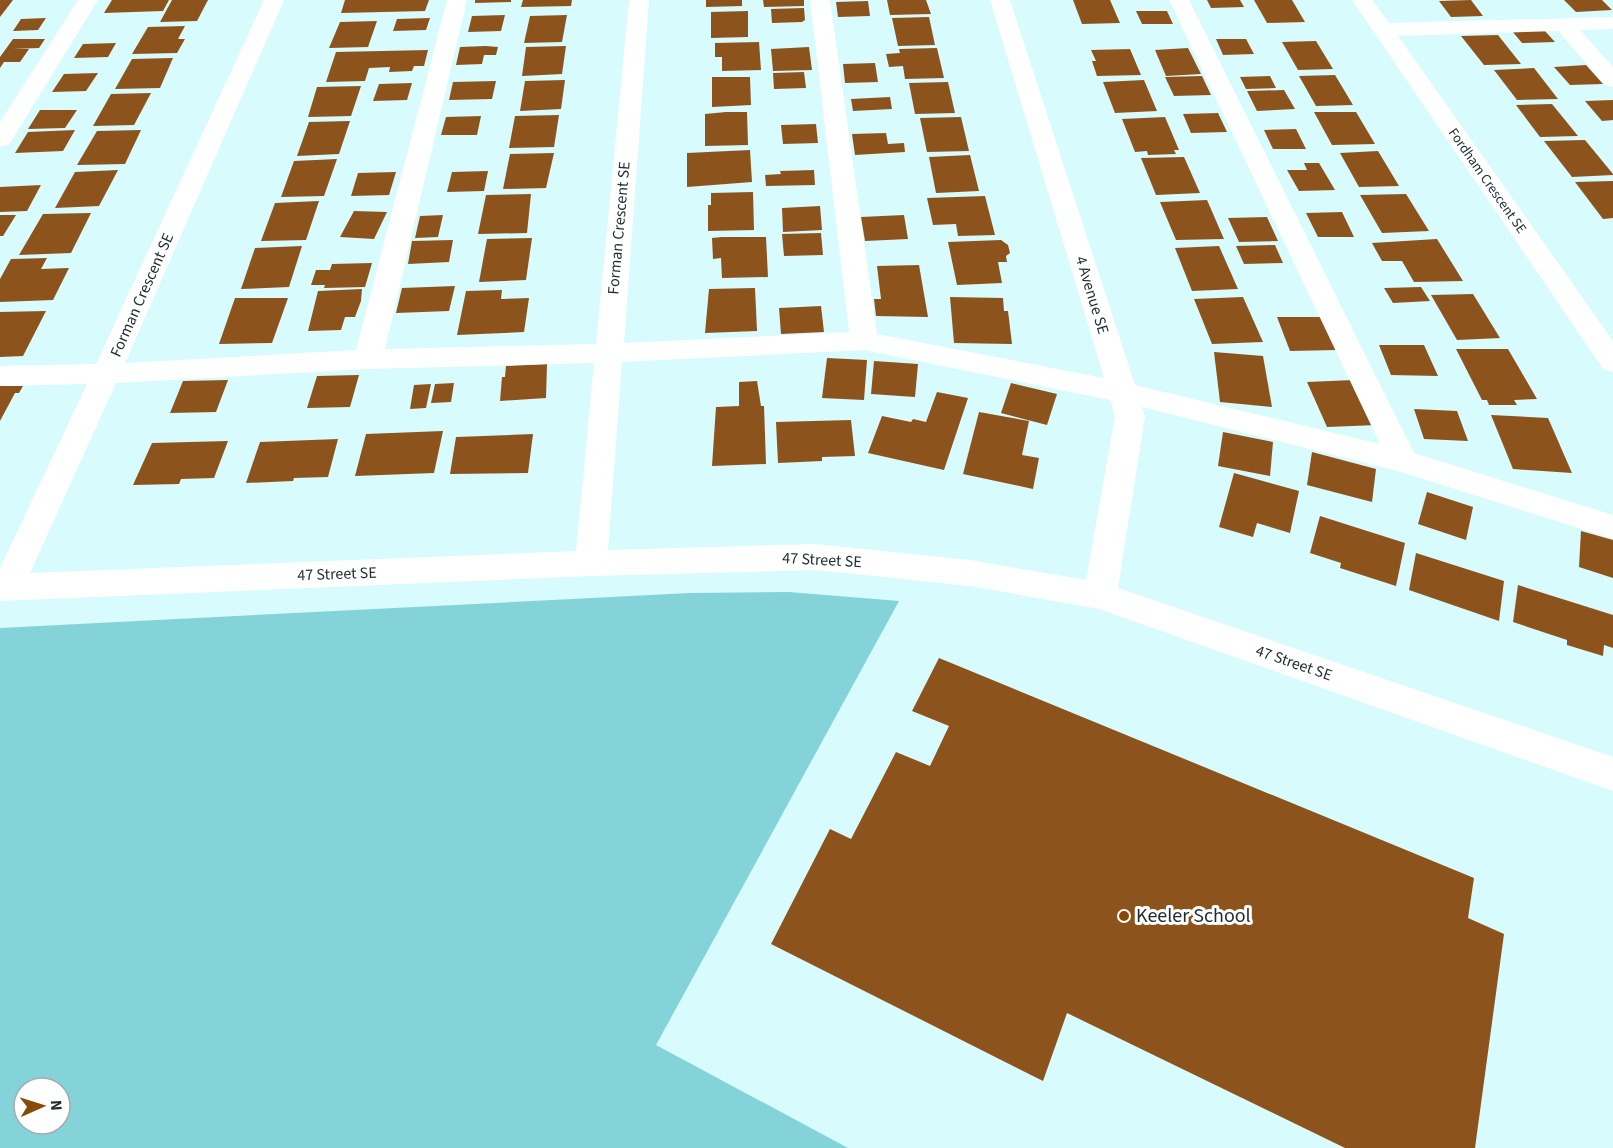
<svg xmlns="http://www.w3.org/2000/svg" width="1613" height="1148" viewBox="0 0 1613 1148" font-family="'Source Sans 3',sans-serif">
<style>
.green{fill:#83d3d9;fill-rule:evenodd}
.building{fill:#8d531d}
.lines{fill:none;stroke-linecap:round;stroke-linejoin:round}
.minor{fill:#fff;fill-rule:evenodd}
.poi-dot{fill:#874a08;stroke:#fff;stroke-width:2}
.labels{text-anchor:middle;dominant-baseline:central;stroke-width:6;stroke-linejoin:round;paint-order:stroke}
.far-street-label{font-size:14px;fill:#1f2d2e;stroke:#fff}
.street-label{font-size:16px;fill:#1f2d2e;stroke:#fff}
.near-poi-label{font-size:20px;fill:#1f2d2e;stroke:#fff;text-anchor:start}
</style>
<rect width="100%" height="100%" fill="#d8fbfd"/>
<path class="green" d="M789,592L899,601L656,1045L848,1148H0V628L690,593ZM24,1088H60V1124H24Z"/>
<g class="building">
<polygon points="0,0 13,0 0,17"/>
<polygon points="112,0 169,0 163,11 104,13"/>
<polygon points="172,0 208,0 197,21 160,22"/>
<polygon points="345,0 429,0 425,11 341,13"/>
<polygon points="475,0 511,0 511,2 475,3"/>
<polygon points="523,0 572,0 571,6 521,7"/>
<polygon points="706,0 742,0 742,6 706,7"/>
<polygon points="763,0 804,0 804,6 764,7"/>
<polygon points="887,0 926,0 931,14 890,15"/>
<polygon points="1073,0 1110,0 1120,23 1082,24"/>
<polygon points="1207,0 1240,0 1244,7 1211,8"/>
<polygon points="1254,0 1292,0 1305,22 1267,23"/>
<polygon points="1471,0 1483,16 1451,17 1439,1"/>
<polygon points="1564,0 1602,0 1612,10 1576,12"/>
<polygon points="868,1 870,16 838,17 836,2"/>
<polygon points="804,8 805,20 802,22 772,23 771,9"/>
<polygon points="748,11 748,37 711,38 711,12"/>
<polygon points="1136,11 1167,11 1173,24 1142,24"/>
<polygon points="505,15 501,31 468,32 472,16"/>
<polygon points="567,15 562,42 524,43 530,16"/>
<polygon points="929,17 935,45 898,46 892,18"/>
<polygon points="46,18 38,30 13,31 21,19"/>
<polygon points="430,18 426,30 393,31 397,19"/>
<polygon points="377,21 368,47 329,48 340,22"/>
<polygon points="185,26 178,39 185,39 177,53 132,54 148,27"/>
<polygon points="1544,30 1555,42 1522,43 1512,31"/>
<polygon points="1498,35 1521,64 1484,65 1461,36"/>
<polygon points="13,39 45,39 39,48 13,49 29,49 20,62 4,62 0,68 0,57"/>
<polygon points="1216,39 1246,39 1254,54 1223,55"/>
<polygon points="1316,41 1333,69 1298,70 1282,42"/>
<polygon points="759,42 761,70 722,71 722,57 715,57 715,43"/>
<polygon points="116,43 108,57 74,58 83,44"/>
<polygon points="486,46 498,47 496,55 484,55 482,64 456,65 460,47"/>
<polygon points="566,46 562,74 522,76 526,47"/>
<polygon points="809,47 812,70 773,71 771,49"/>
<polygon points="937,48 944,78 905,79 903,66 889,67 886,54 900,53 899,49"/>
<polygon points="1188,48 1201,74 1166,76 1155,50"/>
<polygon points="1130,49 1141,75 1097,76 1092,61 1096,61 1091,50"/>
<polygon points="428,50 424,66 414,66 412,71 389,72 390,67 369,68 365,81 326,82 336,52"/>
<polygon points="173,58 160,88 115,89 132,59"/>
<polygon points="875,63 878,82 845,83 843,64"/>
<polygon points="1586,65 1603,84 1570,85 1554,67"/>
<polygon points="1534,68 1558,99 1517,100 1494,70"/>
<polygon points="804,72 806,88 774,89 773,73"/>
<polygon points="98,73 86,91 52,92 64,74"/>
<polygon points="1335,75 1353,105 1316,106 1299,76"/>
<polygon points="1202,76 1211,95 1174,96 1165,77"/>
<polygon points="1270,76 1276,88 1246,89 1240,77"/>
<polygon points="712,77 750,77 751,105 712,107"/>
<polygon points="565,80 561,109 520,111 525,81"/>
<polygon points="1144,80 1157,111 1115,113 1103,82"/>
<polygon points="496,81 492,99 449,100 453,82"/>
<polygon points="948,82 955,113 915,114 909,83"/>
<polygon points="412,83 407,100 373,101 379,84"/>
<polygon points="361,86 351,116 308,117 317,87"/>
<polygon points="1284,90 1295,109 1257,111 1247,91"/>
<polygon points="151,93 134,125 93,126 111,94"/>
<polygon points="890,97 892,109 853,111 851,99"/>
<polygon points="1613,100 1613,120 1602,121 1585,101"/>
<polygon points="1552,104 1578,136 1540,137 1516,105"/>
<polygon points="40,110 77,110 65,128 28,129"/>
<polygon points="726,112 747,112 748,145 705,146 705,114"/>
<polygon points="1314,112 1356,112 1375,144 1332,145"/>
<polygon points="1218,113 1227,132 1191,133 1183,114"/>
<polygon points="559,115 554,147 509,148 515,116"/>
<polygon points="481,116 477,135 441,135 446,117"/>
<polygon points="961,117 969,151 927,152 920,118"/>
<polygon points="1165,117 1179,150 1174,150 1176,154 1148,155 1147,151 1135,152 1122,119"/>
<polygon points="350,121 339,154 297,156 309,122"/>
<polygon points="816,124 818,143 783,144 781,125"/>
<polygon points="1296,129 1306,149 1273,149 1264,130"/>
<polygon points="75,130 63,151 15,153 28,132"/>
<polygon points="141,130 125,164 77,165 97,131"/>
<polygon points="886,133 888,144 904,143 905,152 855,155 852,134"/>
<polygon points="1585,140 1613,174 1613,175 1572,177 1544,141"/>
<polygon points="750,150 752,182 687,187 687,153"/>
<polygon points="1378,151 1399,186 1359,187 1340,153"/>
<polygon points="554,153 546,188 503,189 510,154"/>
<polygon points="970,155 979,191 936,193 929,157"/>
<polygon points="1184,157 1200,193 1156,195 1141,158"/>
<polygon points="337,159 324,196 281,197 294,161"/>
<polygon points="1304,163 1319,163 1335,190 1299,191 1287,170 1307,170"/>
<polygon points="118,170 99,206 55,208 75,172"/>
<polygon points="814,170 815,185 766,186 765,175 781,174 780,171"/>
<polygon points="488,171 484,191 447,192 452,172"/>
<polygon points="396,172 389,195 351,196 358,173"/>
<polygon points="1613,181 1613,218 1603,219 1575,182"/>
<polygon points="41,185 27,211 0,212 0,187"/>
<polygon points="753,192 754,230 708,231 708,205 711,205 711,193"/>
<polygon points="531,194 527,233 478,234 486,195"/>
<polygon points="1406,194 1429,231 1382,233 1360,195"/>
<polygon points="985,196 995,235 958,236 956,224 933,225 927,198"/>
<polygon points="1207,200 1224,239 1176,240 1160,202"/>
<polygon points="319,201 306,240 261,241 275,203"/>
<polygon points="820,206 822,230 783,232 782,208"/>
<polygon points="354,211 387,212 374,239 340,237"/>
<polygon points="1342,212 1354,237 1318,237 1306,213"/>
<polygon points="91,213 71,253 19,255 43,214"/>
<polygon points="0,215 16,215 3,236 0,236"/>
<polygon points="443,215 438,237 415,238 420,216"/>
<polygon points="904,215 908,239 865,241 861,217"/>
<polygon points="1267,217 1278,241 1239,242 1228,218"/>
<polygon points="821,233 823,255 784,256 782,234"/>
<polygon points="722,237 766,237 768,277 722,278 721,258 713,259 712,238"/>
<polygon points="532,238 526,280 479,282 487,239"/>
<polygon points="1437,239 1463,281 1414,282 1402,261 1382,261 1372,243"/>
<polygon points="453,240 449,262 408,264 412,241"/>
<polygon points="1001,240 1008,245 1010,253 1006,256 1007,262 998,262 1002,283 957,285 948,242"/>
<polygon points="1275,245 1283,263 1244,264 1236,246"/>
<polygon points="302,246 289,287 241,289 255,248"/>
<polygon points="1219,246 1238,289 1192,291 1175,248"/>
<polygon points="47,258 41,269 69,268 53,300 0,302 0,279 11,259"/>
<polygon points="372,263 365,287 324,288 325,285 311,285 316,270 330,270 332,264"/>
<polygon points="919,265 928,317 876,316 874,299 881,299 877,266"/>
<polygon points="455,286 449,311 396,313 402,288"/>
<polygon points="1421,287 1430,301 1393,303 1384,288"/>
<polygon points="755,288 757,331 705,333 709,289"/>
<polygon points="362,289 361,301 355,317 345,317 341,330 308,331 318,291"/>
<polygon points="502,290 501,299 529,298 524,332 457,335 466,291"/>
<polygon points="1473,294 1500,338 1457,340 1431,295"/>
<polygon points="950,297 1003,298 1004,311 1008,311 1012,344 954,343"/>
<polygon points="1243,297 1263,342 1212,344 1194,299"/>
<polygon points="235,298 288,298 272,343 219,344"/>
<polygon points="821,306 824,332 781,334 779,308"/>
<polygon points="46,311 23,356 0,357 0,312"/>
<polygon points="1277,317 1322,317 1337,350 1290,351"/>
<polygon points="1379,345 1424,345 1438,376 1391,375"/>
<polygon points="1456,349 1508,349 1537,399 1514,400 1517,405 1489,405 1487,400 1482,400"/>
<polygon points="1214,352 1263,356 1272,407 1220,402"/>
<polygon points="827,358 867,360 864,400 822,398"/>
<polygon points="874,361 918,364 915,397 871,394"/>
<polygon points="547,364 546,398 500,401 502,377 505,377 506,366"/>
<polygon points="359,375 350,407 307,408 317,376"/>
<polygon points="228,380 216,412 170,413 183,381"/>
<polygon points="1354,380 1377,425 1327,427 1307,382"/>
<polygon points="757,381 761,406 764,406 766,464 712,466 716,407 739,406 739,382"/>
<polygon points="454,383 451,402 431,403 435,384"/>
<polygon points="1011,383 1057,394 1047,425 1001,413"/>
<polygon points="431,384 426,408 410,409 414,385"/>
<polygon points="0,386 23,386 19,393 15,393 0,421"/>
<polygon points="937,392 968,398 944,470 868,453 882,416 911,422 913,419 926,422"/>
<polygon points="1414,409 1457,411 1468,441 1424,439"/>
<polygon points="979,412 1029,421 1022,455 1039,458 1033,489 963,474"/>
<polygon points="1491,415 1548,418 1572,473 1513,469"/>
<polygon points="851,420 855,456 822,457 822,461 778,463 776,422"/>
<polygon points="443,431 434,473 355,476 366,434"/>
<polygon points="1223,432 1273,442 1270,476 1218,466"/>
<polygon points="533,434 528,473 450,474 456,437"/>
<polygon points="338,439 328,477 294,478 293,481 246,483 260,442"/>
<polygon points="228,441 214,478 181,479 179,484 133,485 152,443"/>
<polygon points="1312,452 1376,469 1372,502 1307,485"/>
<polygon points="1234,473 1299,491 1290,533 1257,523 1253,537 1219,527"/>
<polygon points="1427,492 1473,507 1466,540 1418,524"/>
<polygon points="1320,516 1405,543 1396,586 1340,568 1341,563 1310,553"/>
<polygon points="1581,531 1613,540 1613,578 1579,567"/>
<polygon points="1416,553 1504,581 1499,621 1409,590"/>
<polygon points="1518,585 1613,615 1613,648 1604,645 1603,656 1567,645 1567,640 1513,622"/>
<polygon points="939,658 1474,878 1468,918 1504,934 1475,1148 1345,1148 1067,1013 1043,1081 771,944 830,829 851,839 896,752 930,766 949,726 912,711"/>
</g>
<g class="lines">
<g class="minor">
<polygon points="78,0 98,0 12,140 8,145 0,147 0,122"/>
<path d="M264,0H284L125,363L356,350L447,0H467L385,349L596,344L629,0H649L624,343L849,332L810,0H830L877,334L1104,378L990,0H1010L1135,385L1380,444L1169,0H1189L1414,453L1613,515V539L1401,472L1142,407L1145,416L1118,588L1613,757V791L1099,609L970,586L816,570L591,576L0,601V568L87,384L0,386V366L96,364ZM864,350L1110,400L1115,416L1086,580L970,560L816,544L608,550L622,362ZM594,363L576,551L30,573L116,383L368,369Z"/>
<polygon points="1352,0 1372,0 1389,23 1613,17 1613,29 1580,30 1613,67 1613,87 1605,85 1558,31 1398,36 1613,341 1613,372 1603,369"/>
</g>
</g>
<circle class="poi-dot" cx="1124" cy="916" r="6"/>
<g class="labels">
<g class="far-street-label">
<text transform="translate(1487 181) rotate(55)">Fordham Crescent SE</text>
</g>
<g class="street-label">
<text transform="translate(619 228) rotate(-85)">Forman Crescent SE</text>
<text transform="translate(142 295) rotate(-66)">Forman Crescent SE</text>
<text transform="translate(1092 295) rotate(73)">4 Avenue SE</text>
<text transform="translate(822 560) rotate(3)">47 Street SE</text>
<text transform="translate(337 574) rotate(-2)">47 Street SE</text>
<text transform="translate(1294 663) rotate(19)">47 Street SE</text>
</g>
<g class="near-poi-label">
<text x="1136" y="916">Keeler School</text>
</g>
</g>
<g transform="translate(42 1106) rotate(87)"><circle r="28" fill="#ffffff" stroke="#a5abab" stroke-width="1.5"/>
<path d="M0-4.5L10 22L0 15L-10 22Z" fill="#874a08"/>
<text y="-9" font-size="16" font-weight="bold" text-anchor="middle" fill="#1f2d2e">N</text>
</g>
</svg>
